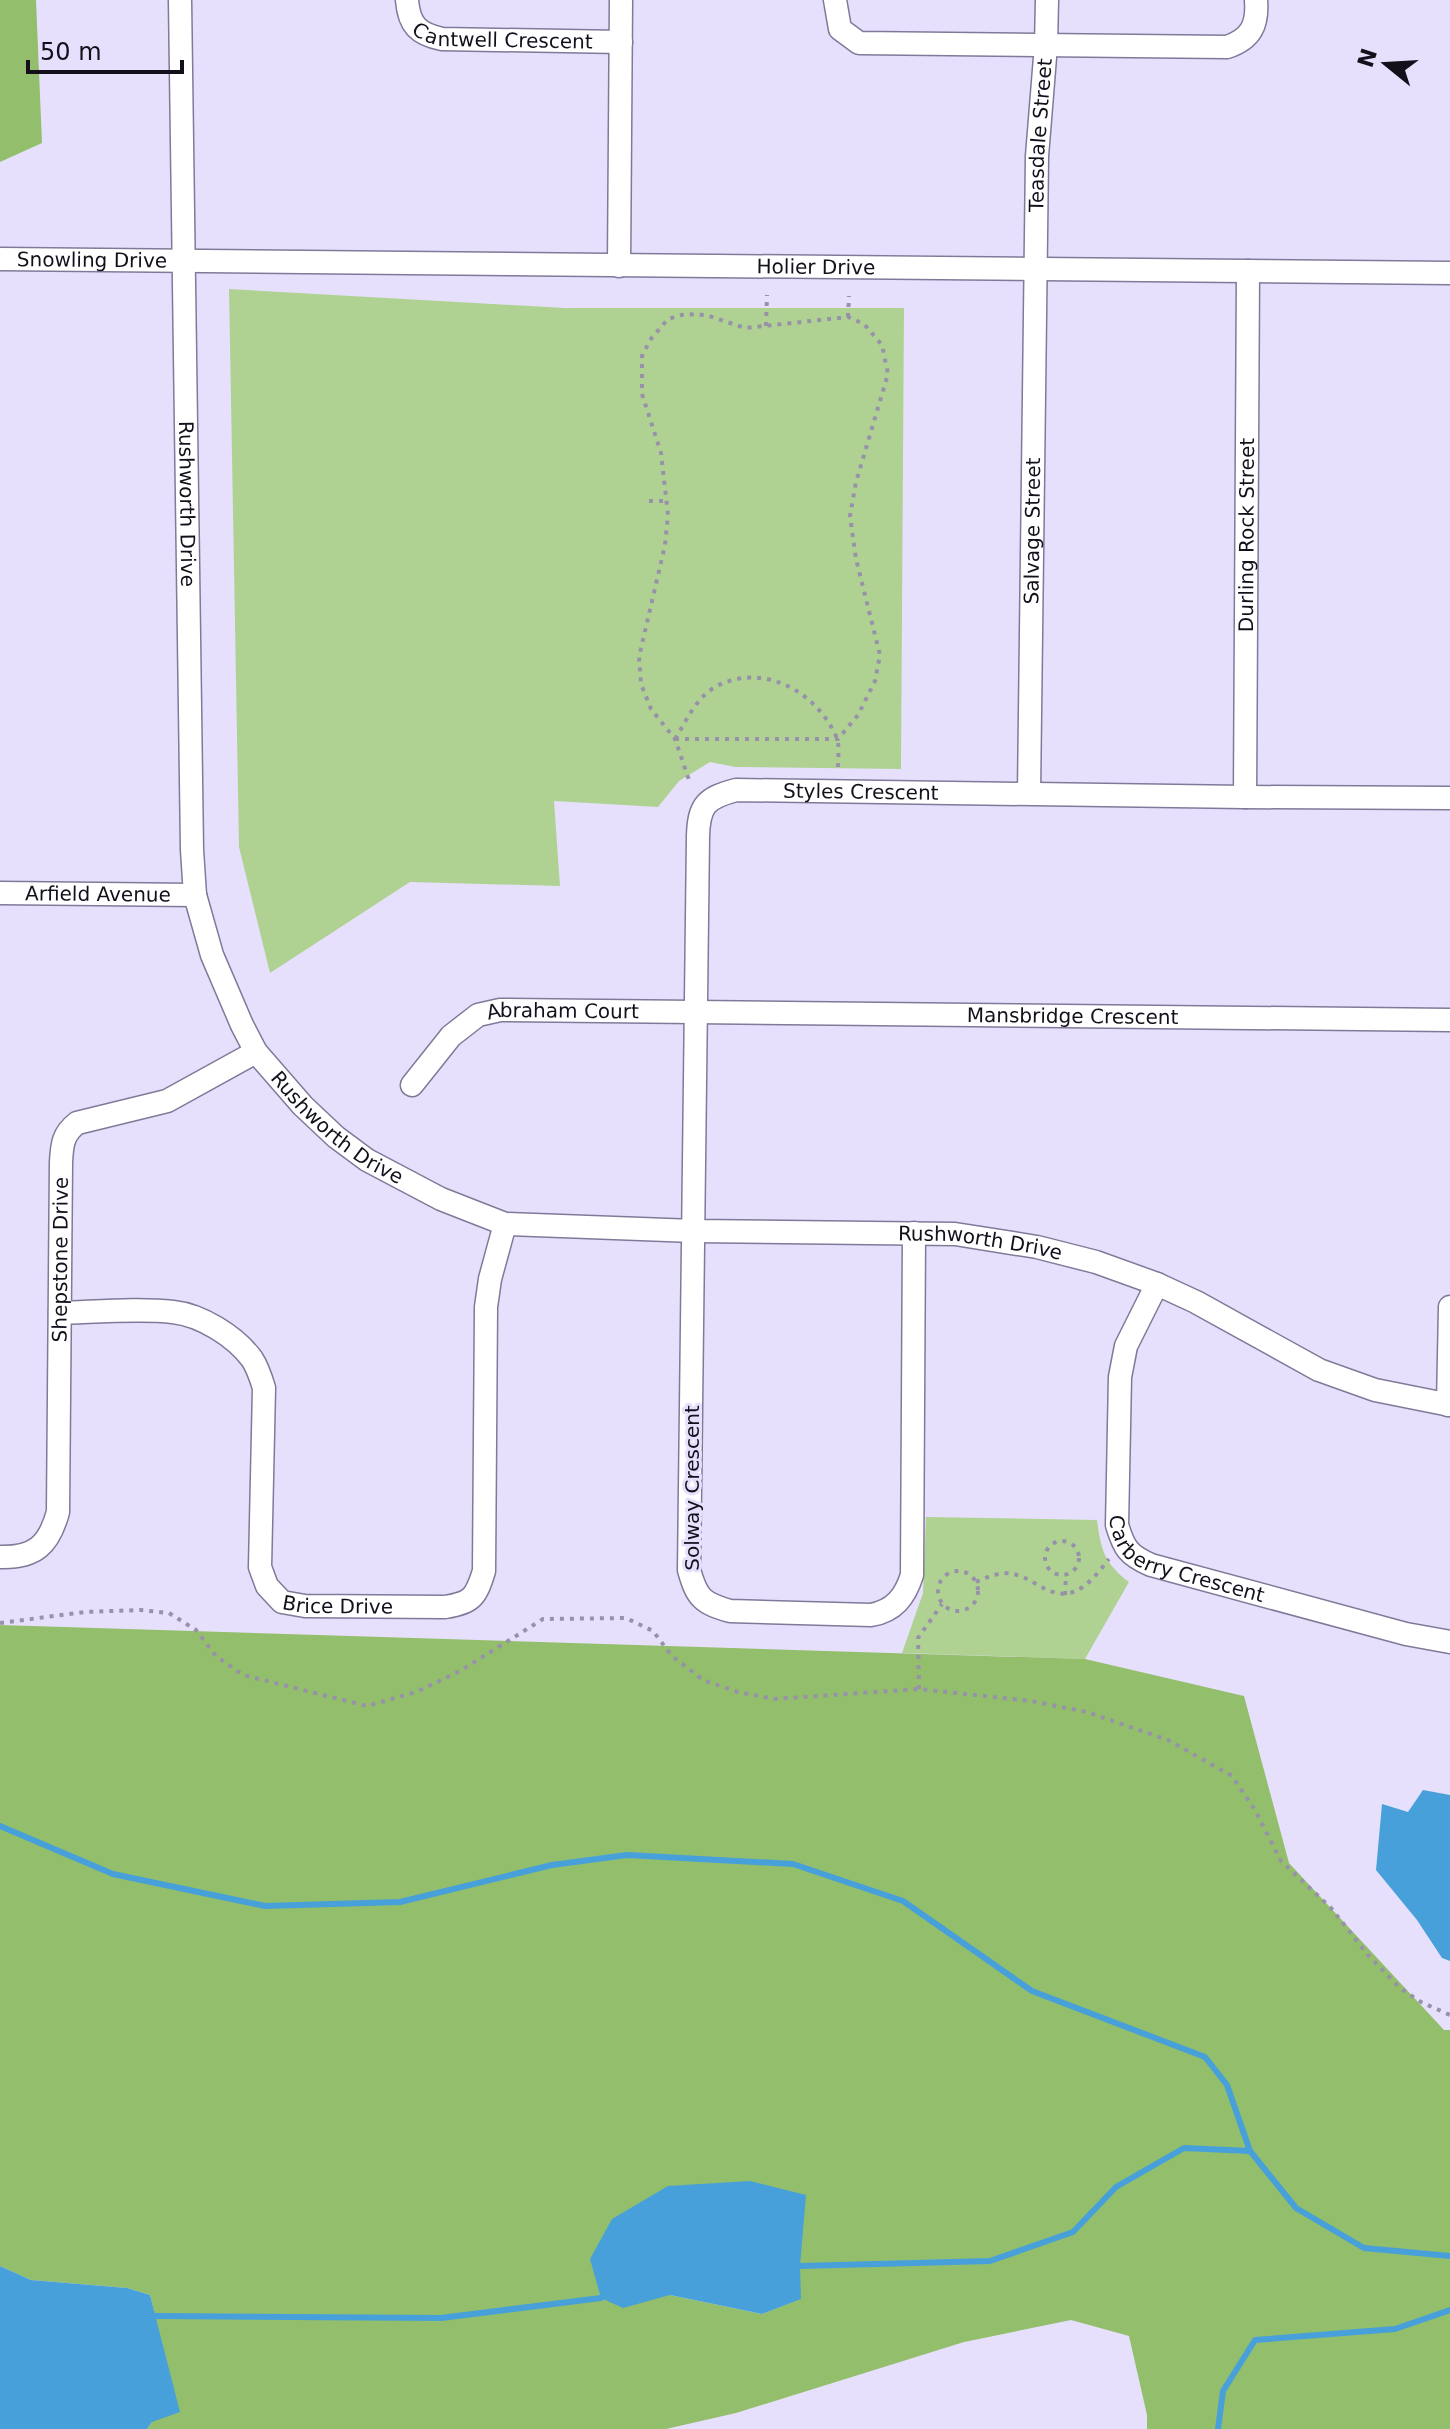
<svg xmlns="http://www.w3.org/2000/svg" width="1450" height="2429" viewBox="0 0 1450 2429" font-family="'DejaVu Sans',sans-serif">
<style>
.green{fill:#afd292}
.forest{fill:#93be6c;fill-rule:evenodd}
.water{fill:#47a0d9}
.lines{fill:none;stroke-linecap:round;stroke-linejoin:round}
.stream{stroke:#47a0d9;stroke-width:6}
.minor-casing{stroke:#807998;stroke-width:25}
.path{stroke:#9792a9;stroke-width:4;stroke-dasharray:4 6;stroke-linecap:butt}
.minor{stroke:#fff;stroke-width:22}
.labels{text-anchor:middle;dominant-baseline:central;stroke-width:6;stroke-linejoin:round;paint-order:stroke}
.street-label{font-size:20px;fill:#13101c;stroke:#e7e0fd}
</style>
<rect width="100%" height="100%" fill="#e7e0fd"/>
<g class="green">
<polygon points="229,289 565,308 904,308 901,769 735,767 710,762 679,781 658,807 554,801 560,886 410,882 270,973 239,847"/>
<path d="M926,1517L1097,1520C1101,1550 1104,1563 1129,1582L1085,1659L902,1653L923,1593Z"/>
</g>
<g class="forest">
<polygon points="0,0 36,0 42,143 0,162"/>
<path d="M0,1625L1085,1659L1244,1696L1289,1863L1444,2030H1450V2429H1147V2415L1129,2336L1071,2320L964,2342L736,2413L666,2429H147L152,2422L155,2316L150,2295L127,2288L31,2280L0,2266ZM800,2266V2299L762,2314L670,2295Z"/>
</g>
<g class="water">
<polygon points="1423,1790 1450,1795 1450,1961 1442,1958 1417,1920 1376,1870 1382,1804 1408,1812"/>
<polygon points="750,2181 806,2195 800,2266 801,2299 762,2314 670,2295 623,2308 601,2298 590,2259 612,2219 668,2186"/>
<polygon points="0,2266 31,2280 127,2288 150,2295 180,2412 152,2422 147,2429 0,2429"/>
</g>
<g class="lines">
<g class="stream">
<polyline points="0,1826 113,1874 265,1906 400,1902 552,1865 627,1855 793,1864 903,1901 1032,1991 1205,2057 1227,2085 1250,2151 1296,2208 1364,2248 1450,2256"/>
<polyline points="800,2266 990,2261 1073,2232 1116,2187 1184,2148 1250,2151"/>
<polyline points="155,2316 441,2318 601,2298"/>
<polyline points="1218,2429 1223,2391 1255,2340 1395,2329 1450,2310"/>
</g>
<g class="minor-casing">
<g id="minor">
<path id="s1" d="M180,0L192,850L195,895L212,955L242,1025L256,1052L303,1106L336,1137L367,1160L441,1199L505,1224L694,1231L955,1234L1037,1247L1096,1262L1157,1284L1196,1302L1319,1370L1375,1390L1450,1405"/>
<path id="s2" d="M407,0C409,25 418,34 442,39L621,42"/>
<path d="M835,0L840,29L859,43L1227,47C1251,39 1258,25 1256,0"/>
<path id="s3" d="M0,259L1450,273"/>
<polyline points="619,266 621,0"/>
<path id="s4" d="M1029,793L1037,156L1046,45L1047,0"/>
<path id="s5" d="M1245,797L1248,271"/>
<path id="s6" d="M0,893L195,895"/>
<path id="s7" d="M412,1085L451,1036L478,1015L500,1010L1450,1020"/>
<path id="s8" d="M914,1233L912,1575C905,1597 894,1611 871,1615L730,1611C702,1603 697,1598 689,1570L698,836C699,805 706,798 736,790L1245,797L1450,798"/>
<path id="s9" d="M1157,1284L1126,1346L1120,1377L1117,1525C1124,1548 1128,1555 1151,1565L1406,1634L1450,1642"/>
<path id="s10" d="M60,1313C95,1312 139,1308 173,1312C201,1315 235,1336 252,1359C258,1368 261,1378 264,1388L260,1567L267,1586L282,1602L305,1606L445,1607C472,1603 476,1597 484,1571L486,1307L490,1279L505,1224"/>
<polyline points="1448,1405 1450,1307"/>
<path id="s11" d="M0,1557C35,1558 49,1545 58,1512L61,1162C62,1144 63,1134 77,1123L167,1101L256,1052"/>
</g>
</g>
<g class="path">
<polyline points="848,317 849,296"/>
<polyline points="766,326 767,295"/>
<polyline points="649,501 666,501"/>
<polyline points="675,739 838,739 858,715 875,681 880,655 856,559 850,516 856,482 888,374 882,345 864,324 848,317 745,328 706,315 685,314 668,319 650,340 642,356 642,394 661,453 668,515 665,545 639,657 641,684 651,709 675,739 689,780"/>
<path d="M675,739C687,720 696,697 717,686C764,662 816,692 836,736C840,744 838,757 838,767"/>
<circle cx="1062" cy="1558" r="17"/>
<circle cx="958" cy="1591" r="20"/>
<path d="M976,1582C988,1577 1000,1571 1013,1574C1025,1576 1036,1585 1048,1590C1076,1603 1093,1579 1109,1559"/>
<polyline points="1065,1595 1066,1576"/>
<polyline points="0,1623 85,1612 140,1610 169,1613 196,1630 216,1656 243,1675 367,1706 416,1692 460,1671 543,1619 626,1618 653,1631 672,1656 703,1680 738,1692 774,1699 919,1689 1031,1701 1087,1712 1168,1740 1232,1776 1255,1810 1281,1861 1331,1908 1367,1954 1400,1988 1421,2002 1450,2015"/>
<polyline points="919,1689 918,1638 942,1604"/>
</g>
<use href="#minor" class="minor"/>
</g>
<g class="labels">
<g class="street-label">
<text stroke="none"><textPath href="#s2" startOffset="118">Cantwell Crescent</textPath></text>
<text stroke="none"><textPath href="#s4" startOffset="658">Teasdale Street</textPath></text>
<text stroke="none"><textPath href="#s3" startOffset="92">Snowling Drive</textPath></text>
<text stroke="none"><textPath href="#s3" startOffset="816">Holier Drive</textPath></text>
<text stroke="none"><textPath href="#s1" startOffset="504">Rushworth Drive</textPath></text>
<text stroke="none"><textPath href="#s4" startOffset="262">Salvage Street</textPath></text>
<text stroke="none"><textPath href="#s5" startOffset="262">Durling Rock Street</textPath></text>
<text stroke="none"><textPath href="#s8" startOffset="1532">Styles Crescent</textPath></text>
<text stroke="none"><textPath href="#s6" startOffset="98">Arfield Avenue</textPath></text>
<text stroke="none"><textPath href="#s7" startOffset="182">Abraham Court</textPath></text>
<text stroke="none"><textPath href="#s7" startOffset="692">Mansbridge Crescent</textPath></text>
<text stroke="none"><textPath href="#s1" startOffset="1176">Rushworth Drive</textPath></text>
<text stroke="none"><textPath href="#s1" startOffset="1848">Rushworth Drive</textPath></text>
<text stroke="none"><textPath href="#s11" startOffset="334">Shepstone Drive</textPath></text>
<text transform="translate(692 1488) rotate(-90)">Solway Crescent</text>
<text stroke="none"><textPath href="#s9" startOffset="330">Carberry Crescent</textPath></text>
<text stroke="none"><textPath href="#s10" startOffset="516">Brice Drive</textPath></text>
</g>
</g>
<g transform="translate(1386 64) rotate(288)" stroke="#e7e0fd" stroke-width="6" paint-order="stroke">
<path d="M0-6L14 30L0 20L-14 30Z" fill="#13101c"/>
<text y="-12" font-size="22" font-weight="bold" text-anchor="middle" fill="#13101c">N</text>
</g>
<path d="M28 60v12h154v-12" fill="none" stroke="#13101c" stroke-width="4"/>
<text x="40" y="60" font-size="24" fill="#13101c" stroke="#e7e0fd" stroke-width="6" paint-order="stroke">50 m</text>
</svg>
